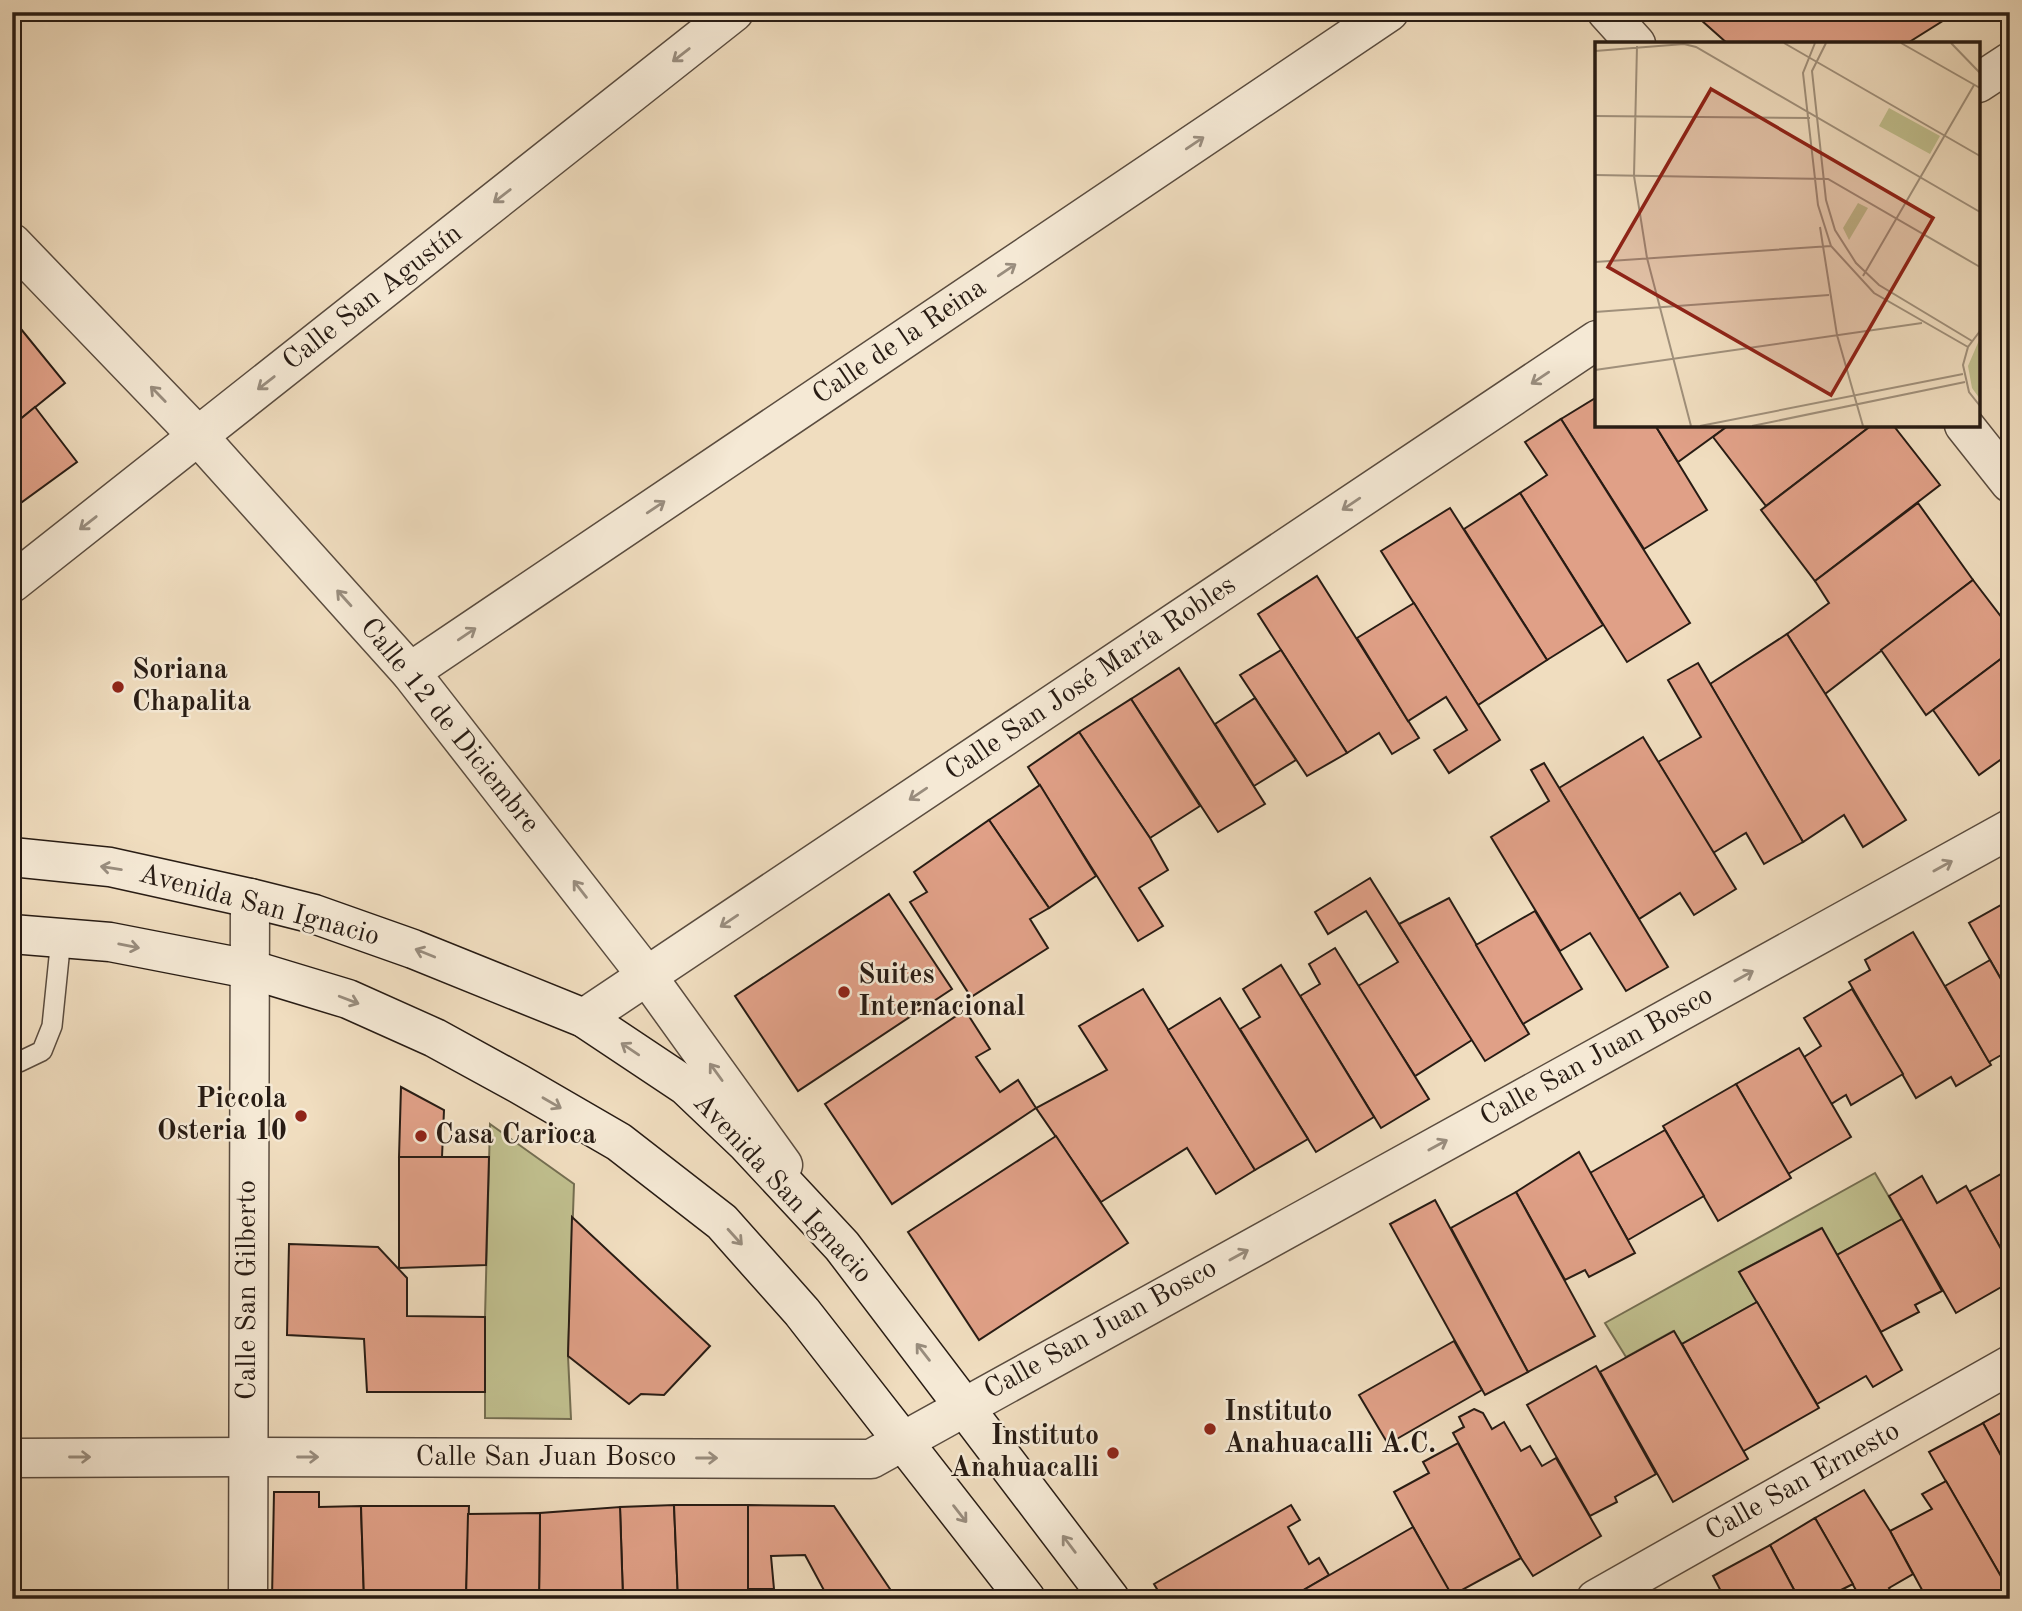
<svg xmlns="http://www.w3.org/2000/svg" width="2022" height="1611" viewBox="0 0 2022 1611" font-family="'Old Standard TT',serif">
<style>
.green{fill:#c0bf8e;stroke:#746e51;stroke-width:2}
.building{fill:#e0a087;stroke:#281c14;stroke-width:2}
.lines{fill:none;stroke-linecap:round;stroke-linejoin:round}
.lane-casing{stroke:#5a4c3f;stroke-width:22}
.street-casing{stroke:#5a4c3f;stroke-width:41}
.secondary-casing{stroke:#281c14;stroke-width:41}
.lane{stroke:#f5e9d5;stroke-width:19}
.street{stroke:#f5e9d5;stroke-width:38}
.secondary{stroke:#f5e9d5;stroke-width:38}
.oneway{stroke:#998d7e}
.poi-dot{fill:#8f2418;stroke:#f5e9d5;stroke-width:2.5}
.labels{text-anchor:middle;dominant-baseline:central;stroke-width:5;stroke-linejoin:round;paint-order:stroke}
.street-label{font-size:28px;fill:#281c14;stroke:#f5e9d5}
.poi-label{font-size:28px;font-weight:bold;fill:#281c14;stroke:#f5e9d5;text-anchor:start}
.inset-road{fill:none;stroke:#a0907b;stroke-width:2}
.view{fill:#8f2418;fill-opacity:0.15;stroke:#8f2418;stroke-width:3.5}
.inset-edge{fill:none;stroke:#281c14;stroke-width:3.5}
</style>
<rect width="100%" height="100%" fill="#f0ddbf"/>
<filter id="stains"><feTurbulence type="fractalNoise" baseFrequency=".00286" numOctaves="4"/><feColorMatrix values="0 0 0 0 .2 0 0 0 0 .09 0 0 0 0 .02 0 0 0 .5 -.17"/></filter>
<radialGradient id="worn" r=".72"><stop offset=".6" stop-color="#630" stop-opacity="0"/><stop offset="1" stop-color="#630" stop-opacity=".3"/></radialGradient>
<g class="green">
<polygon points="490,1124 574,1184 568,1356 571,1419 485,1418 485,1317"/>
<polygon points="1875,1173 1902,1219 1837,1255 1821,1228 1739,1272 1757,1302 1682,1344 1673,1331 1626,1357 1605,1323"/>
</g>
<g class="building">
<polygon points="1692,12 1957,12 1906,44 1728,44"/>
<polygon points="12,318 65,383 12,426"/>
<polygon points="1597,397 1597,425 1655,425 1707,510 1644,549 1561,419"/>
<polygon points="35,407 77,462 22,502 12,489 12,426"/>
<polygon points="1561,419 1690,623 1627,662 1520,493 1547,475 1525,442"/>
<polygon points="1655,425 1729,425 1678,462"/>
<polygon points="1729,425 1866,425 1868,428 1766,506 1713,437"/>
<polygon points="1872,425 1893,425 1940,485 1815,581 1761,510"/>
<polygon points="1520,493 1603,625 1547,660 1464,529"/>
<polygon points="1918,503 1973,580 1825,694 1787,634 1829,603 1815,581"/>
<polygon points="1450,508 1547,660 1478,705 1381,551"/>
<polygon points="1317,576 1419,738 1392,754 1379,733 1347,753 1258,614"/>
<polygon points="1973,580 2006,623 2010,620 2010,652 1926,715 1881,650"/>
<polygon points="1414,603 1500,740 1449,773 1434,750 1467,730 1446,697 1408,721 1357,638"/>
<polygon points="1787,634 1906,820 1863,847 1844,815 1803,842 1710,684"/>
<polygon points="1281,650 1347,753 1307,776 1240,675"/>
<polygon points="2010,652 2010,753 1979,775 1933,710"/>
<polygon points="1698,663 1803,842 1764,864 1746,833 1713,853 1658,762 1701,737 1668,680"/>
<polygon points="1179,668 1265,804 1218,832 1131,699"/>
<polygon points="1255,698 1296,760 1254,786 1215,724"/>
<polygon points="1131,699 1200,806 1150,838 1079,732"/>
<polygon points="1079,732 1150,838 1168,870 1139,888 1163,926 1138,941 1028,767"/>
<polygon points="1643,737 1736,889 1694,915 1680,893 1639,919 1559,788"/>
<polygon points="1544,763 1668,967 1626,991 1590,933 1560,951 1491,837 1549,801 1531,770"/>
<polygon points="1040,785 1096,876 1049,908 989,820"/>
<polygon points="989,820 1049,908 1030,919 1048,948 971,997 910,902 927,892 914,872"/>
<polygon points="1370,878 1472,1040 1415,1076 1358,986 1398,962 1366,911 1328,934 1315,912"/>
<polygon points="889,894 952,989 798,1091 735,996"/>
<polygon points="1449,898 1529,1034 1485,1061 1399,924"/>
<polygon points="2010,900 2010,995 1969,923"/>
<polygon points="1535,911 1582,989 1523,1024 1476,945"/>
<polygon points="1913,932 1991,1065 1956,1086 1951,1077 1916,1098 1849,982 1870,970 1865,960"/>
<polygon points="1335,948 1429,1099 1381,1128 1300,996 1320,984 1309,964"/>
<polygon points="1990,960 2010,995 2010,1050 1989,1062 1945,986"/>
<polygon points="1281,965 1374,1117 1316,1152 1240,1029 1260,1017 1243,989"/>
<polygon points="1143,989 1255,1170 1216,1194 1187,1148 1101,1202 1036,1108 1107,1070 1079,1026"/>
<polygon points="1852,989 1903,1074 1851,1105 1846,1095 1831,1104 1804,1057 1821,1046 1804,1018"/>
<polygon points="1220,998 1308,1139 1255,1170 1168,1030"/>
<polygon points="965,1010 990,1049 976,1057 1000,1092 1018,1080 1036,1108 892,1204 825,1104"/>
<polygon points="1799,1048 1851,1137 1788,1174 1736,1084"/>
<polygon points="1736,1084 1791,1178 1718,1221 1663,1126"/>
<polygon points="401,1087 444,1110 442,1157 399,1157"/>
<polygon points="1665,1130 1704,1196 1628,1240 1590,1173"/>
<polygon points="1056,1136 1128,1243 979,1340 908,1232"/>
<polygon points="1579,1152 1635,1253 1589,1277 1585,1270 1565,1280 1516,1192"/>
<polygon points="399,1157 489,1157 486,1265 399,1268"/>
<polygon points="2010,1169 2010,1265 1969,1192"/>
<polygon points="1922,1176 1937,1203 1966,1186 2010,1265 2010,1282 1956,1313 1889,1196"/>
<polygon points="1516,1192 1595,1336 1528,1372 1451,1228"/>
<polygon points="1435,1200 1528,1372 1485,1395 1390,1224"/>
<polygon points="572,1217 710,1346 664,1395 641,1394 629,1404 568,1356"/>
<polygon points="1902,1219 1942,1291 1915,1305 1919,1312 1881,1332 1837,1255"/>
<polygon points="1822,1228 1902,1370 1873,1387 1866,1376 1817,1404 1739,1272"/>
<polygon points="289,1244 378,1247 407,1278 407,1316 485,1317 485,1392 367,1392 364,1339 287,1335"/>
<polygon points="1757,1302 1819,1408 1742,1452 1682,1344"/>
<polygon points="1674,1331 1748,1459 1673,1502 1600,1372"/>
<polygon points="1454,1341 1482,1390 1388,1444 1359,1395"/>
<polygon points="1596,1366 1656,1474 1615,1497 1617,1502 1590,1516 1527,1405"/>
<polygon points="2010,1408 2010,1472 1983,1423"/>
<polygon points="1474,1409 1483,1413 1492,1429 1504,1422 1521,1451 1530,1446 1542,1466 1556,1458 1601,1536 1533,1576 1521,1558 1453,1433 1464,1427 1459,1417"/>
<polygon points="1983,1423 2010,1472 2010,1592 1929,1452"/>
<polygon points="1458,1443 1521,1558 1451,1596 1394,1492 1429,1473 1423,1462"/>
<polygon points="1946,1481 2010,1592 2010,1598 1927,1599 1890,1531 1932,1509 1922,1494"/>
<polygon points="1864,1490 1890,1531 1913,1574 1889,1588 1896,1599 1861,1599 1815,1518"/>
<polygon points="274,1492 319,1492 319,1507 361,1506 364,1599 272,1599"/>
<polygon points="674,1505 678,1599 623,1599 620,1507"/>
<polygon points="674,1505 748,1505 749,1599 678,1599"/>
<polygon points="748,1505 834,1506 892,1592 826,1594 805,1555 771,1556 774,1589 748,1589"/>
<polygon points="1291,1505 1300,1520 1288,1527 1309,1564 1319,1558 1329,1575 1288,1599 1163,1599 1154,1584"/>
<polygon points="361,1506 469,1506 466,1599 422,1599 422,1595 386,1595 386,1599 364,1599"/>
<polygon points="620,1507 623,1599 560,1599 560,1595 539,1597 540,1513"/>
<polygon points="540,1513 539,1599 466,1599 468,1514"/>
<polygon points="1815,1518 1853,1584 1837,1592 1841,1599 1799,1599 1770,1545"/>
<polygon points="1413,1527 1450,1592 1438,1599 1365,1599 1364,1597 1360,1599 1288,1599"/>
<polygon points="1770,1545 1799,1599 1725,1599 1713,1576"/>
<polygon points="901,1592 902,1599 781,1599 781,1596"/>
</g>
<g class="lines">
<g class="lane-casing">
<polyline id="lane" points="12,1062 19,1062 42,1051 52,1026 61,938"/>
</g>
<g class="street-casing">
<g id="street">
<polyline points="1607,12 1636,44"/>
<polyline points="1978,83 2010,62"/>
<polyline points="12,243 198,436 410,672 647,976 783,1165"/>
<polyline points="1964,425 2010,483"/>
<polyline points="12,583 734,12"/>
<polyline points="410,672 1389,12"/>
<polyline points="584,1018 1597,340"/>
<polyline points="12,1458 248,1457 871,1459 2010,829"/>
<polyline points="248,1599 250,898"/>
<polyline points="1596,1599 2010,1365"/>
</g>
</g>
<g class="secondary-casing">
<g id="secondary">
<polyline points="12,857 110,867 250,898 314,914 413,949 584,1018 686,1086 747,1144 842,1246 1110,1599"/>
<polyline points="12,934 110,942 249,969 348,999 435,1038 519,1084 619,1142 722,1222 802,1312 1026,1599"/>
</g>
</g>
<use href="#lane" class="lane"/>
<use href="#street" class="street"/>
<use href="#secondary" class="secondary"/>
</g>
<defs><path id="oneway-shaft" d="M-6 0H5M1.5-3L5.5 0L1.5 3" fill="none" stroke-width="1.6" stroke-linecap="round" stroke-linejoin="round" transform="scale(1.75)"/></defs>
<g class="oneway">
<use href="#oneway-shaft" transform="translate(681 55) rotate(142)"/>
<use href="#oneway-shaft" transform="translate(1195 143) rotate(-34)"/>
<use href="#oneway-shaft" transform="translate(502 196) rotate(142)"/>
<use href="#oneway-shaft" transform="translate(1007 270) rotate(-34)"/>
<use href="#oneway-shaft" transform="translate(1540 378) rotate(146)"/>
<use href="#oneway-shaft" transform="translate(266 383) rotate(142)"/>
<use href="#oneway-shaft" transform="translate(158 394) rotate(-134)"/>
<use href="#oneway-shaft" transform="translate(1351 504) rotate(146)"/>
<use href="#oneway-shaft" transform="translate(656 507) rotate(-34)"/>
<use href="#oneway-shaft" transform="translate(88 523) rotate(142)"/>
<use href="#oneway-shaft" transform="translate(344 598) rotate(-132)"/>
<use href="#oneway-shaft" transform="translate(467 634) rotate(-34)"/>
<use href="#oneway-shaft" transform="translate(918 794) rotate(146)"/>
<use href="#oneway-shaft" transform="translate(1943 866) rotate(-29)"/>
<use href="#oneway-shaft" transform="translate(111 868) rotate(-171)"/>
<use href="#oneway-shaft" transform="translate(580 889) rotate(-128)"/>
<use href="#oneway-shaft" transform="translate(729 921) rotate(146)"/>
<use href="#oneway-shaft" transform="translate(129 946) rotate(11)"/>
<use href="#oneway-shaft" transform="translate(425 953) rotate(-158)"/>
<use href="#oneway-shaft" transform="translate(1744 976) rotate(-29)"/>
<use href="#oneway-shaft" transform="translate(349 1000) rotate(21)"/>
<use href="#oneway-shaft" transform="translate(630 1049) rotate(-146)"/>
<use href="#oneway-shaft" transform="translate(716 1072) rotate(-126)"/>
<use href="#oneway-shaft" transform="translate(552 1103) rotate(30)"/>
<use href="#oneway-shaft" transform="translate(1438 1145) rotate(-29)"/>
<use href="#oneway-shaft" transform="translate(735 1237) rotate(48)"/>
<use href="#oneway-shaft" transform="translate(1239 1255) rotate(-29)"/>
<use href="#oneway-shaft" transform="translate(923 1352) rotate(-128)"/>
<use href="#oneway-shaft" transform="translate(80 1457)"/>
<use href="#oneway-shaft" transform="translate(308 1457)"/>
<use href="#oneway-shaft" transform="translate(707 1458)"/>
<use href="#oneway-shaft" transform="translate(960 1514) rotate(52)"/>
<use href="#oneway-shaft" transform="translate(1069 1544) rotate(-127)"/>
</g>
<g class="poi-dot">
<circle cx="118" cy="687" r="7"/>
<circle cx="844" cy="992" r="7"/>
<circle cx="301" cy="1116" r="7"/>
<circle cx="421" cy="1136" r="7"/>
<circle cx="1210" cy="1429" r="7"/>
<circle cx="1113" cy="1453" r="7"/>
</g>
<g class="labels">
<g class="street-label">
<text transform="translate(373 298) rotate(-38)">Calle San Agustín</text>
<text transform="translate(900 342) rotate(-34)">Calle de la Reina</text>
<text transform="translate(1091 679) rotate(-34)">Calle San José María Robles</text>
<text transform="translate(449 726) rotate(51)">Calle 12 de Diciembre</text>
<text transform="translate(259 906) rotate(15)">Avenida San Ignacio</text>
<text transform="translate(1597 1057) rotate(-29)">Calle San Juan Bosco</text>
<text transform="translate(782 1189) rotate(47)">Avenida San Ignacio</text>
<text transform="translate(248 1290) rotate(-90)">Calle San Gilberto</text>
<text transform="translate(1101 1330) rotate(-29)">Calle San Juan Bosco</text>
<text x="546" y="1458">Calle San Juan Bosco</text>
<text transform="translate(1803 1482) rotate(-29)">Calle San Ernesto</text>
</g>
<g class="poi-label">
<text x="132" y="671">Soriana<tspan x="132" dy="32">Chapalita</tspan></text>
<text x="858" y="976">Suites<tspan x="858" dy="32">Internacional</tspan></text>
<text x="287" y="1100" text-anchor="end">Piccola<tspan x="287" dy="32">Osteria 10</tspan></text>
<text x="435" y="1136">Casa Carioca</text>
<text x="1224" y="1413">Instituto<tspan x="1224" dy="32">Anahuacalli A.C.</tspan></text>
<text x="1099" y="1437" text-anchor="end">Instituto<tspan x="1099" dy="32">Anahuacalli</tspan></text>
</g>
</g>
<g transform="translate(1595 42)">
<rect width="385" height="385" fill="#f0ddbf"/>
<path d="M294,66L345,94L335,112L284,84ZM263,161L273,166L254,198L248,186ZM385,296V357L377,346L373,324Z" fill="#c0bf8e"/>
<path class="inset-road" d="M189,1L385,114M220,1L208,31L223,163L236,204L279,251L373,305M231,1L217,29L231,158L240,188L261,221L284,243L377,299M306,1L385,46M356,1L385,31M42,4L39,134L52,216L96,384M0,9L89,2L101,5L385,170M0,74L215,76M0,133L233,137L385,225M225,185L242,293L268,384M0,220L236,204M268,234L379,43M0,270L234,253M385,289L373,305L368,323L374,350L385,364M0,328L327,281M105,384L368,332M157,384L370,340"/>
<path class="view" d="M116,47L338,176L236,353L13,225Z"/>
<rect width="385" height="385" class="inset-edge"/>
</g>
<rect width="2022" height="1611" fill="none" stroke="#f0ddbf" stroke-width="42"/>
<rect x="14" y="14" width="1994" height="1583" fill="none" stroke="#281c14" stroke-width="3.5"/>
<rect x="21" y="21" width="1980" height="1569" fill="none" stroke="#281c14" stroke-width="2"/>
<rect width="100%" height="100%" filter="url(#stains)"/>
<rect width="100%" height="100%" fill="url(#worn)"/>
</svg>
